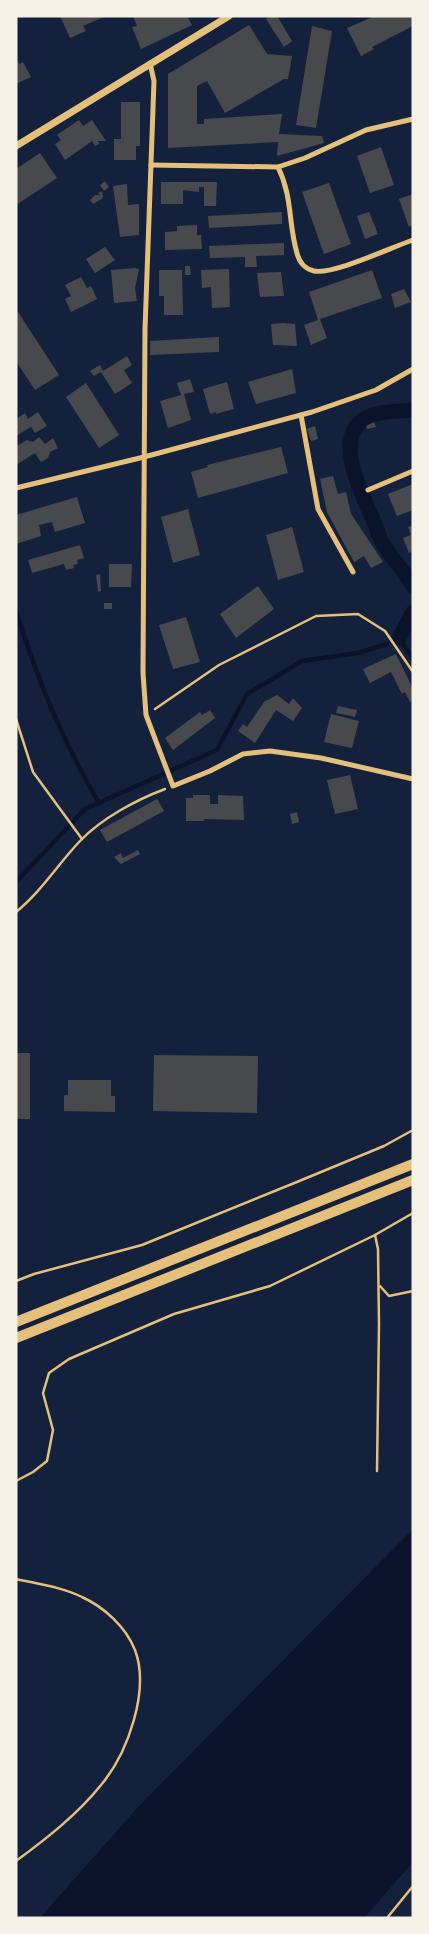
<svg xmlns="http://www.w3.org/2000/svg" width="429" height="1934" viewBox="0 0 429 1934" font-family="'Public Sans',sans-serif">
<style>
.water{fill:#0b132b}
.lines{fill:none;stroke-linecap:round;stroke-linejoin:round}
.stream{stroke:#0b132b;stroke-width:4.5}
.canal{stroke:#0b132b;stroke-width:15}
.building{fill:#48494c}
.path{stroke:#e5c07b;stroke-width:2.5}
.minor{stroke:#e5c07b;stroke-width:5}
.tertiary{stroke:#e5c07b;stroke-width:7}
.trunk{stroke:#e5c07b;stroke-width:10}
</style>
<rect width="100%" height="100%" fill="#14213d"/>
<polygon class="water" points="413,1529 413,1862 364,1918 40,1918 137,1808"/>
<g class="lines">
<g class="stream">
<path d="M16,611C37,679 63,742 99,803"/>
<polyline points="399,638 413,659"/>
<polyline points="16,882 85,809 217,750 247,694 302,661 358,653 387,644"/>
</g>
<g class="canal">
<path d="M413,410C398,411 377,411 364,419C332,440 364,498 375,524C377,530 379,537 382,542C390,557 404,570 413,586"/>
<polyline points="399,638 413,612"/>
</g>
</g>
<g class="building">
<polygon points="60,16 106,16 83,26 86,31 70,38"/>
<polygon points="133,16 187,16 192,25 141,49 132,27 137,26"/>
<polygon points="270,16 277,16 292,41 284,47 266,19"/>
<polygon points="375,16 413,16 413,26 372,47 374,49 361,56 347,28"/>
<polygon points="249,25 267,54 292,56 288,79 284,79 225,113 207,81 197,86 197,124 204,124 204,119 282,114 279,134 322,136 324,143 277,156 278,142 168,148 168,74"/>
<polygon points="312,26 332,31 316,128 296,125"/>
<polygon points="16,59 19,64 23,62 31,77 16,84"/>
<polygon points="121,102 140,102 140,146 136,146 136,160 114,160 114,139 121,139"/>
<polygon points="79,120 83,126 92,120 106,141 98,141 99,144 95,146 92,141 65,160 55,144 61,140 57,135"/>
<polygon points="381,147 394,185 370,193 357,156"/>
<polygon points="40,153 57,178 16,205 16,169"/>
<polygon points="105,181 109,187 104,191 100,185"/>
<polygon points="161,182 217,182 216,206 204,206 204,187 199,187 199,192 183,190 183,204 161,204"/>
<polygon points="329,183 351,244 324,254 302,192"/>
<polygon points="127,184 128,205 139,204 139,235 120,237 113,186"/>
<polygon points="102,191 103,198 93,204 90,200 95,195 100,195 98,193"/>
<polygon points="413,194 413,225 409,227 399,199"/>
<polygon points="282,212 282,224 209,228 208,216"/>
<polygon points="369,212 378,234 365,239 357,216"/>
<polygon points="197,225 197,235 201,235 202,249 165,250 165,232 177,231 177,226"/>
<polygon points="284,243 284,255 256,256 257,267 245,267 245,257 210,258 209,246"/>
<polygon points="105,247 115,260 95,273 86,259"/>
<polygon points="185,266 190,266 191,275 185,275"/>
<polygon points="135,268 139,269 135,288 137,301 114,303 111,270"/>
<polygon points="229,269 230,307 212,308 211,287 202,288 201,270"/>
<polygon points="159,270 182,270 183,315 164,315 164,296 159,296"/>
<polygon points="372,270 382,298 320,319 327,338 311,345 304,325 318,320 309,292"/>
<polygon points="281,272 284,296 260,297 257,273"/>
<polygon points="81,277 87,288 91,286 97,299 71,312 65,299 71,296 65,285"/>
<polygon points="404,289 411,302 395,308 391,294"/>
<polygon points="16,309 59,375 35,390 16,361"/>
<polygon points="283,323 295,324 297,346 273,345 271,324"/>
<polygon points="219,337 219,352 150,355 150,341"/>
<polygon points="127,356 132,365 124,370 132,383 115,394 101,372 94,376 90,371 100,365 103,371"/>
<polygon points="292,369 296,393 256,404 248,382"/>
<polygon points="190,379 194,392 184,394 191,420 168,428 160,401 181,395 177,383"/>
<polygon points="227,382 234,409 216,414 216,412 210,414 203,389"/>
<polygon points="86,383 119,435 99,448 66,397"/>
<polygon points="38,412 47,426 35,433 31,427 16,436 16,419 25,413 28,419"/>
<polygon points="374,422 376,427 367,429 366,426"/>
<polygon points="315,426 318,439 311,441 307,429"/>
<polygon points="39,437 45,444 53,438 58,448 50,452 48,458 41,462 35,453 16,465 17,446 27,440 33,442"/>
<polygon points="281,447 288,473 198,498 191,472 208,467 207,465"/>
<polygon points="333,476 338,494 346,492 351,514 383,562 371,568 364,556 354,562 327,512 320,479"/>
<polygon points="413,484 413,510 397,516 388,494"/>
<polygon points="77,497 85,523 55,532 52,522 39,525 41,536 16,544 16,515"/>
<polygon points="188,509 200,555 173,563 161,517"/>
<polygon points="413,525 413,551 409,553 403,538 411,535 408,527"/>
<polygon points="292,527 304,572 278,580 266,535"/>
<polygon points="80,545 84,558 77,560 78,564 73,565 74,568 66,570 64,564 32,573 28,560"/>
<polygon points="109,564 132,564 131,587 109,587"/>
<polygon points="100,574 101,591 98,592 96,575"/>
<polygon points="258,586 274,609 236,638 220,614"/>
<rect x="104" y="603" width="8" height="6"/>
<polygon points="186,617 200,662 173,669 159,625"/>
<polygon points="396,654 413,689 413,700 410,702 405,692 402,694 391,672 370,683 363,669"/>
<polygon points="277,695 289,704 293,698 302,708 293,721 276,710 255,743 238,731 243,724 247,727 264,702"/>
<polygon points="338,706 357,710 355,717 336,713"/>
<polygon points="210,710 215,718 173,750 165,738 200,712 202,715"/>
<polygon points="331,714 359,721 352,748 324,742"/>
<polygon points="350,775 358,809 335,814 327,780"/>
<polygon points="193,795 210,795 210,804 218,804 218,795 243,796 244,820 204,819 204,821 186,821 186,798 193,798"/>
<polygon points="157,799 164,811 107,842 100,830"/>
<polygon points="297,812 299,822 292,824 290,814"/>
<polygon points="138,850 140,854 121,864 114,857 121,853 123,858"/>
<rect x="16" y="1053" width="14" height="66"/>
<polygon points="154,1055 258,1056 257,1113 153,1111"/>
<polygon points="68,1080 111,1080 111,1096 115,1096 115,1112 64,1111 64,1095 68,1095"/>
</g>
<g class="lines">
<g class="path">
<polyline points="155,709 219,665 316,616 358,614 385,631 413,672"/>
<polyline points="16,719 33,772 82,839"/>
<path d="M16,912C41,892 58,864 80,841C102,818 136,800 165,789"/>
<polyline points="375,1235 378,1249 379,1324 377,1471"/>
<polyline points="16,1281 34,1274 142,1245 292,1184 384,1146 413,1130"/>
<polyline points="380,1286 389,1296 413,1291"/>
<polyline points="16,1481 33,1472 47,1461 53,1430 43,1393 49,1373 69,1359 174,1314 270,1286 375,1235 413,1213"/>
<path d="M16,1579C38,1584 62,1587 82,1597C104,1607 126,1627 135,1650C150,1690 128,1753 101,1785C78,1814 46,1839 16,1861"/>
<polyline points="387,1918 413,1886"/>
</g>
<g class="minor">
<polyline points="150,63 154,81 145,329 143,673 146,715 173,786 210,771 243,754 270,751 321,758 413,779"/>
<polyline points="151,165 278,167 305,158 366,130 413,119"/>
<path d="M278,167C293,198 288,223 297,253C299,262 305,269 314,271C333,275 392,247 413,240"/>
<polyline points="301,415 318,509 353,572"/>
<polyline points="16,488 144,457 312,412 376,390 413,369"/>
<polyline points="368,490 413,471"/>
</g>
<polyline class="tertiary" points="16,146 229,16"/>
<g class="trunk">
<polyline points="16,1322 413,1164"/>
<polyline points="16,1338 413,1180"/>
</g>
</g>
<rect width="429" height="1934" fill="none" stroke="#f6f1e7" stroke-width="35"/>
</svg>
